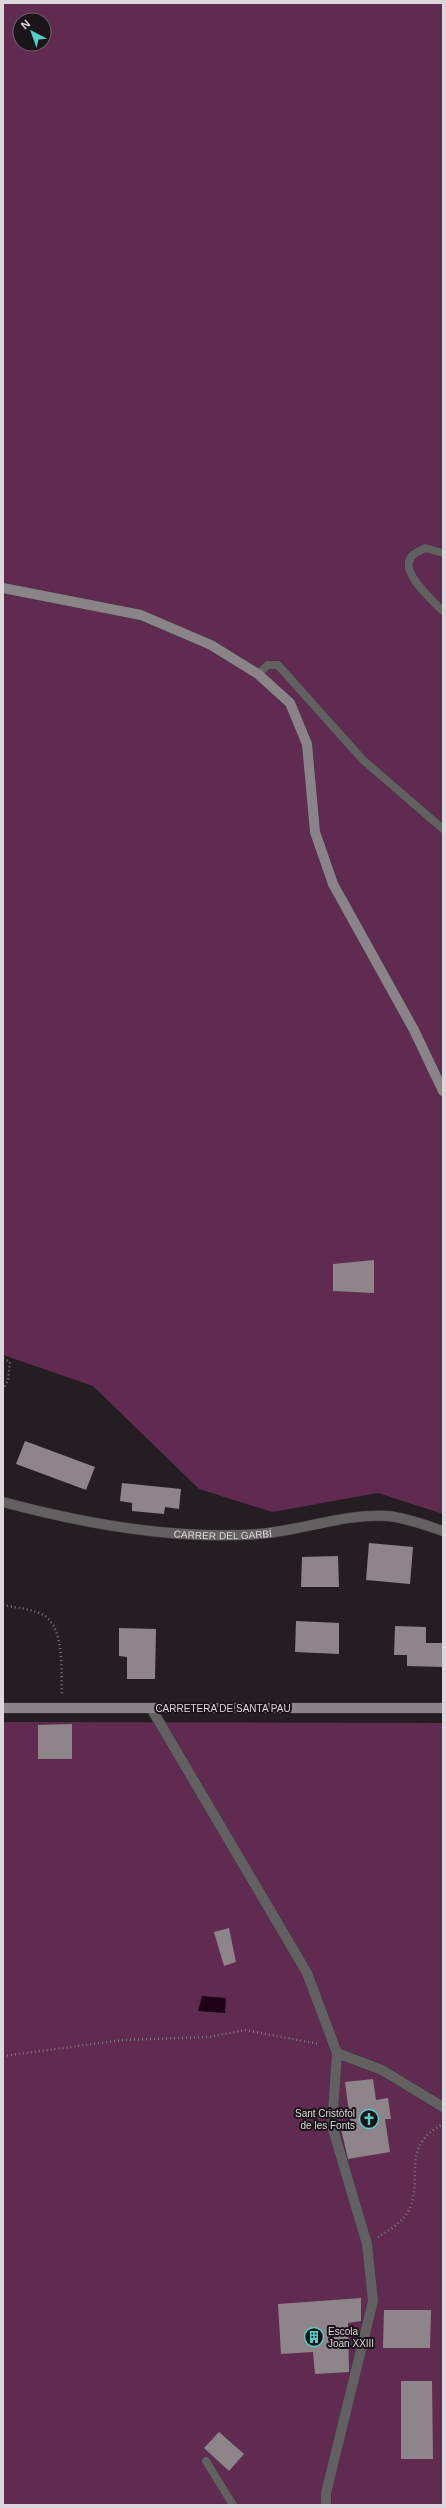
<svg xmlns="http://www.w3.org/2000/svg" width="446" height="2508" viewBox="0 0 446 2508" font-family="Arial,sans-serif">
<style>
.green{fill:#612a51;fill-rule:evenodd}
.water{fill:#1e0016}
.building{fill:#8d858a}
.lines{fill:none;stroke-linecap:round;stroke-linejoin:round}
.lane-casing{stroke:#3e383c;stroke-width:9}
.street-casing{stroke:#3e383c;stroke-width:11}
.secondary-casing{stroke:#3e383c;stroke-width:11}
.path{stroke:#7d787b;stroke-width:2.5;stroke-dasharray:1 3;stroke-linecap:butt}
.lane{stroke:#636062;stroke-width:8}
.street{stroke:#636062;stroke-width:10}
.secondary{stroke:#8a8488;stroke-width:10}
.labels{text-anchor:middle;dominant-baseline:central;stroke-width:4;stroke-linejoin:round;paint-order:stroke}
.street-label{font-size:10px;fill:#dcd7da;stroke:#1b1519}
.poi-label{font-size:10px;fill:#dcd7da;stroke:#1b1519;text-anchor:end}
</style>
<rect width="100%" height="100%" fill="#241e22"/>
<g class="green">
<path d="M3,3H443V1514L378,1493L272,1512L199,1489L93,1386L3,1355ZM20,20H44V44H20Z"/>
<polygon points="3,1722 443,1723 443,2505 3,2505"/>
</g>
<polygon class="water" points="202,1996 226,1998 225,2013 198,2011"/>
<g class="building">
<polygon points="374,1260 374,1293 333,1291 333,1264"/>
<polygon points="25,1441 95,1467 86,1490 16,1464"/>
<polygon points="122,1483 181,1489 179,1509 165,1507 164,1514 132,1511 132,1503 120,1501"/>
<polygon points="369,1543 413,1547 410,1584 366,1580"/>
<polygon points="338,1556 339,1587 301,1587 302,1557"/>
<polygon points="296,1621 339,1623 339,1654 295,1652"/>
<polygon points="395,1626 426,1627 426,1643 443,1643 443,1667 407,1666 407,1655 394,1655"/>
<polygon points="119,1628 156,1629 155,1679 127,1679 127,1657 119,1656"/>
<polygon points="72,1724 72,1759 38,1759 38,1725"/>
<polygon points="229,1928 236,1962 224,1966 214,1932"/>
<polygon points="373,2079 376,2100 388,2098 391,2119 385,2119 390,2152 348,2159 341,2129 351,2128 345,2082"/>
<polygon points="361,2298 361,2321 348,2323 349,2372 315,2374 313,2352 281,2354 278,2304"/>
<polygon points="384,2310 431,2310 430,2348 383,2348"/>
<polygon points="401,2381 432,2381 433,2459 401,2459"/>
<polygon points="219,2432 244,2454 229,2471 204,2448"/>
</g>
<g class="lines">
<g class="lane-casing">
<g id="lane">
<path d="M443,553L425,548C422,550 415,552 412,556C398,571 433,601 443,611"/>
<polyline points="258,674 268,665 278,665 363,760 443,829"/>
<polyline points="206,2461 233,2505"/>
</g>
</g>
<g class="street-casing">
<g id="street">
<path id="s1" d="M3,1502C85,1524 174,1540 258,1534C301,1531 344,1513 388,1516C407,1518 425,1525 443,1531"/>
<polyline points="151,1708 307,1973 337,2053 332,2126 367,2244 373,2301 326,2493 326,2505"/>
<polyline points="337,2053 382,2070 443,2107"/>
</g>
</g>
<g class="secondary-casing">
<g id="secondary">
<polyline points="3,588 141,615 211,645 258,674 290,703 307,744 315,832 333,884 414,1030 443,1091"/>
<polyline points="3,1708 443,1708"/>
</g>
</g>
<g class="path">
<polyline points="3,1359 10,1362 8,1380 3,1390"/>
<path d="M3,1605C16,1608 34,1609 45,1616C65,1630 61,1674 62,1696"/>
<polyline points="3,2056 123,2040 209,2037 245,2030 319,2044"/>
<path d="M378,2237C389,2231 405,2220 410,2208C423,2176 400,2147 443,2124"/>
</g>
<use href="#lane" class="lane"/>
<use href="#street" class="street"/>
<use href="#secondary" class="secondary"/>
</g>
<defs>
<g id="church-ring" transform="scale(1)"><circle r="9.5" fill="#1b1519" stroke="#54cdc7" stroke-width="1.5"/><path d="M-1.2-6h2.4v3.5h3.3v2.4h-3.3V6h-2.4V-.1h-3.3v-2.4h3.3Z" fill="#54cdc7"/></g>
<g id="building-ring" transform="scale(1)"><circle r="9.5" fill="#1b1519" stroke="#54cdc7" stroke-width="1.5"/><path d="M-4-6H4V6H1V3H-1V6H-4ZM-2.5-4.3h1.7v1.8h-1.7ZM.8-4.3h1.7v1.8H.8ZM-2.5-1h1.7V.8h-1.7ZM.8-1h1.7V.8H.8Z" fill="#54cdc7"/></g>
</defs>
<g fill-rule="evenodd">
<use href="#church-ring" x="369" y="2119"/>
<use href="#building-ring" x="314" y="2337"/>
</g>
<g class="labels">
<g class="street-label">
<text stroke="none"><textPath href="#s1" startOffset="223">CARRER DEL GARBÍ</textPath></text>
<text x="223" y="1708">CARRETERA DE SANTA PAU</text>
</g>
<g class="poi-label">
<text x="355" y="2113">Sant Cristòfol<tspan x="355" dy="12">de les Fonts</tspan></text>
<text x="328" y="2331" text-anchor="start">Escola<tspan x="328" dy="12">Joan XXIII</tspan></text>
</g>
</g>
<rect width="446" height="2508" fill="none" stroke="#dcd7da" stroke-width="8"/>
<g transform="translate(32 32) rotate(319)"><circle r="19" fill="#1b1519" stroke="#686366"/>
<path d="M0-3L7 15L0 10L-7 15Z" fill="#54cdc7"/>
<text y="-6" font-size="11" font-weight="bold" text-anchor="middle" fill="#dcd7da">N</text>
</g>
</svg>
